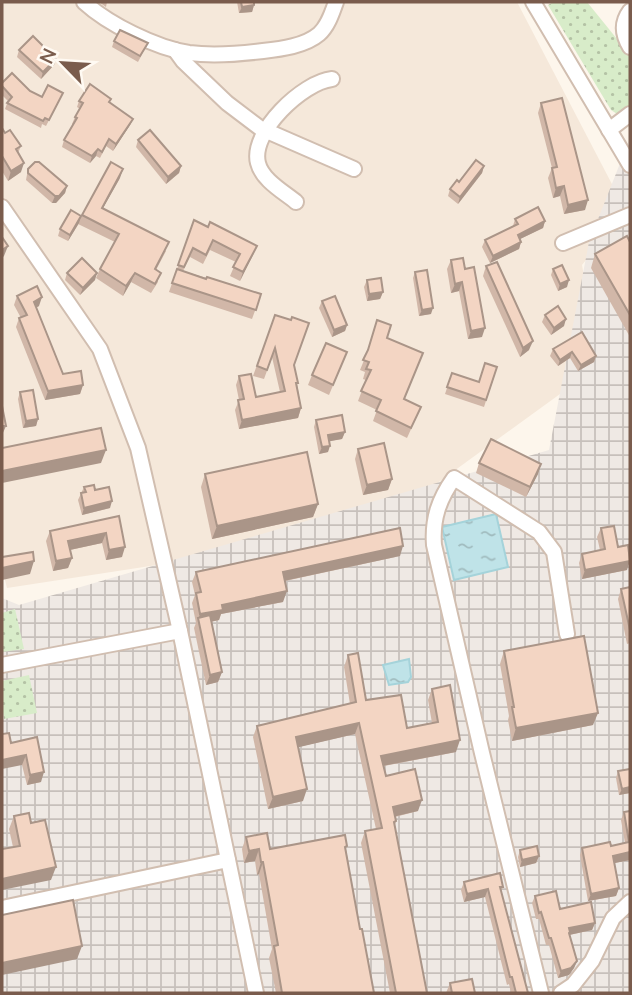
<svg xmlns="http://www.w3.org/2000/svg" width="632" height="995" viewBox="0 0 632 995" font-family="'Nunito Sans',sans-serif">
<style>
.residential{fill:#f5e8da}
.industrial{fill:url(#industrial-grid)}
.grass{fill:url(#grass-dots)}
.water{fill:url(#water-ripples);stroke:#a5d3da;stroke-width:2}
.lines{fill:none;stroke-linecap:round;stroke-linejoin:round}
.minor-casing{stroke:#d1beb0;stroke-width:18}
.minor{stroke:#fff;stroke-width:14}
.wall{fill:#d1b7a8}
.shaded-wall{fill:#aa9588}
.building{fill:#f3d5c3;stroke:#aa9588;stroke-width:2}
</style>
<defs>
<pattern id="industrial-grid" width="8" height="8" patternUnits="userSpaceOnUse" patternTransform="scale(1.75)"><rect width="8" height="8" fill="#efe9e4"/><path d="M0 4h8M4 0v8" fill="none" stroke="#c7c0bb"/></pattern>
<pattern id="grass-dots" width="8" height="8" patternUnits="userSpaceOnUse" patternTransform="scale(1.75)"><rect width="8" height="8" fill="#d8ecc9"/><path d="M2 2h.1M6 6h.1" fill="none" stroke="#b4c2a5" stroke-width="1.8" stroke-linecap="round"/></pattern>
<pattern id="water-ripples" width="26" height="14" patternUnits="userSpaceOnUse" patternTransform="scale(1.75)"><rect width="26" height="14" fill="#bfe3e8"/><path d="M2 4q2-2 4 0t4 0M15 11q2-2 4 0t4 0" fill="none" stroke="#a0bbbe"/></pattern>
</defs>
<rect width="100%" height="100%" fill="#fdf6ec"/>
<polygon class="residential" points="2,2 517,2 626,211 582,265 600,365 414,500 294,544 7,588 2,568"/>
<polygon class="industrial" points="630,138 630,993 2,993 2,598 19,605 549,450 589,242"/>
<g class="grass">
<polygon points="554,2 587,2 630,55 630,107 617,114 611,110 548,5"/>
<polygon points="15,609 24,649 2,652 2,613"/>
<polygon points="29,675 37,713 4,719 2,704 2,681"/>
</g>
<g class="water">
<polygon points="496,514 508,567 454,580 442,527"/>
<polygon points="409,659 411,677 408,682 389,685 383,665"/>
</g>
<g class="lines">
<g class="minor-casing">
<g id="minor">
<path d="M84,2C108,24 156,48 189,53C213,56 239,54 263,51C281,49 305,46 319,34C328,26 332,13 336,2"/>
<polyline points="533,2 630,165"/>
<path d="M630,11C621,23 622,34 630,47"/>
<polyline points="175,50 183,61 227,103 260,128 354,169"/>
<polyline points="609,130 630,114"/>
<path d="M296,202C284,192 262,180 258,163C250,132 303,82 332,79"/>
<polyline points="2,207 100,349 138,448 180,631 256,993"/>
<polyline points="563,243 630,215"/>
<polyline points="2,665 180,631"/>
<polyline points="2,908 228,860"/>
<path d="M541,993L482,753L434,545C432,519 439,499 454,478L539,532L554,552L567,634"/>
<polyline points="561,993 573,985 592,961 613,918 630,902"/>
</g>
</g>
<use href="#minor" class="minor"/>
</g>
<g class="wall">
<polygon points="99,2 107,2 106,7"/>
<polygon points="237,2 254,2 254,5 252,12 239,13"/>
<polygon points="114,41 148,43 138,62 112,47"/>
<polygon points="19,50 56,59 54,65 41,79 17,57"/>
<polygon points="2,83 30,91 42,97 60,99 46,126 42,124 41,128 5,109 8,101 2,95"/>
<polygon points="79,101 109,102 133,119 130,125 113,151 106,146 100,158 96,156 90,163 62,147 64,140 74,125 72,124 75,117 80,109 77,107"/>
<polygon points="541,103 585,210 564,214 560,196 553,198 548,178 552,168 538,113"/>
<polygon points="2,128 5,133 21,146 18,153 21,172 8,181 2,171"/>
<polygon points="138,140 181,166 179,173 166,184 136,147"/>
<polygon points="484,166 482,173 458,204 448,196 450,189 459,182"/>
<polygon points="28,169 67,186 65,193 56,203 52,203 26,180"/>
<polygon points="120,178 103,208 166,251 156,270 158,282 151,293 131,282 123,296 96,278 100,269 115,242 78,224 82,215"/>
<polygon points="81,216 79,223 68,241 58,236 60,229"/>
<polygon points="515,219 545,221 543,228 520,239 521,242 519,249 490,263 482,247 485,240 513,226"/>
<polygon points="194,220 208,227 257,246 240,281 230,276 236,262 210,250 203,264 190,257 183,271 261,294 252,319 169,292"/>
<polygon points="630,242 630,337 591,268 595,254"/>
<polygon points="463,258 482,337 468,339 459,291 451,293 447,269 451,260"/>
<polygon points="486,266 529,350 520,357 483,276"/>
<polygon points="553,269 567,287 558,291 551,275"/>
<polygon points="415,272 431,314 419,316 413,278"/>
<polygon points="67,273 95,280 80,295 65,280"/>
<polygon points="367,280 383,292 380,299 367,301 364,287"/>
<polygon points="17,296 39,306 36,308 63,374 83,385 80,394 45,400 16,327 19,318 21,318 14,305"/>
<polygon points="322,301 347,325 345,331 332,337 319,308"/>
<polygon points="275,315 294,365 301,408 298,418 239,429 235,410 239,400 236,385 239,376 256,397 280,392 272,357 264,379 253,376"/>
<polygon points="545,315 564,326 551,335 542,322"/>
<polygon points="377,320 387,338 404,399 421,407 407,438 373,421 377,410 358,401 366,380 363,379 365,372 360,370 367,353"/>
<polygon points="553,349 596,356 594,362 578,371 570,358 558,366 550,356"/>
<polygon points="347,352 329,395 308,385 312,375"/>
<polygon points="497,367 484,407 445,394 452,373 479,382"/>
<polygon points="20,392 38,419 36,426 23,428 18,399"/>
<polygon points="316,420 345,432 342,439 329,441 328,452 319,454 314,427"/>
<polygon points="358,449 392,479 388,490 363,495 355,459"/>
<polygon points="479,463 538,474 526,497 476,473"/>
<polygon points="205,474 318,504 313,517 212,539 201,487"/>
<polygon points="84,487 95,490 110,508 82,515 78,500"/>
<polygon points="119,516 122,557 106,560 102,543 70,550 72,558 68,568 53,571 46,541 50,531"/>
<polygon points="601,528 618,547 627,570 582,579 579,563 582,554 600,550 597,537"/>
<polygon points="400,556 285,581 283,602 221,614 219,620 211,622 222,672 218,682 206,685 194,628 196,623 192,603 195,595 192,582 196,572"/>
<polygon points="630,587 630,643 627,644 618,599 621,589"/>
<polygon points="504,651 593,725 512,741 508,720 509,716 500,664"/>
<polygon points="348,655 366,700 407,728 432,723 428,700 432,689 456,752 384,766 386,776 418,811 395,817 396,821 395,825 427,993 390,993 361,843 365,831 376,829 355,734 298,747 303,801 268,809 253,737 257,726 350,704 344,667"/>
<polygon points="37,737 41,782 27,785 22,765 11,743"/>
<polygon points="630,769 630,793 619,795 616,778 618,771"/>
<polygon points="630,811 630,860 614,863 619,888 616,896 588,901 580,855 582,848 611,846 625,843 621,820 624,812"/>
<polygon points="14,816 31,823 51,880 13,847 9,829"/>
<polygon points="246,837 270,849 347,846 346,849 360,929 374,993 276,993 269,958 272,949 259,874 257,875 255,861 244,863 242,849"/>
<polygon points="520,850 539,856 536,863 520,867 518,857"/>
<polygon points="464,882 503,887 501,892 528,993 511,993 509,984 507,985 485,897 464,902 461,890"/>
<polygon points="535,896 595,923 592,930 569,935 577,961 574,968 569,975 558,978 549,945 546,945 539,919 536,919 532,903"/>
<polygon points="450,983 475,993 446,993"/>
</g>
<g class="shaded-wall">
<polygon points="254,5 252,12 239,13 242,7"/>
<polygon points="56,59 54,65 41,79 43,72"/>
<polygon points="133,119 130,125 113,151 116,144"/>
<polygon points="98,149 96,156 90,163 92,156"/>
<polygon points="24,163 21,172 8,181 11,171"/>
<polygon points="181,166 179,173 166,184 168,177"/>
<polygon points="484,166 482,173 458,204 460,197"/>
<polygon points="123,169 120,178 98,217 102,208"/>
<polygon points="67,186 65,193 56,203 52,203 55,196"/>
<polygon points="564,186 560,196 553,198 556,188"/>
<polygon points="588,200 585,210 564,214 568,205"/>
<polygon points="81,216 79,223 68,241 70,235"/>
<polygon points="545,221 543,228 516,241 518,235"/>
<polygon points="521,242 519,249 490,263 493,256"/>
<polygon points="8,246 4,256 2,258 2,250"/>
<polygon points="257,246 253,255 240,281 243,272"/>
<polygon points="97,273 95,280 80,295 83,288"/>
<polygon points="135,273 131,282 123,296 126,286"/>
<polygon points="569,280 567,287 558,291 560,284"/>
<polygon points="462,282 459,291 451,293 455,284"/>
<polygon points="383,292 380,299 367,301 369,294"/>
<polygon points="42,297 39,306 31,310 34,302"/>
<polygon points="433,308 431,314 419,316 422,310"/>
<polygon points="566,319 564,326 551,335 554,328"/>
<polygon points="347,325 345,331 332,337 334,330"/>
<polygon points="485,328 482,337 468,339 471,331"/>
<polygon points="533,341 529,350 520,357 523,348"/>
<polygon points="572,352 570,358 558,366 560,360"/>
<polygon points="596,356 594,362 578,371 581,365"/>
<polygon points="83,385 80,394 45,400 48,391"/>
<polygon points="301,408 298,418 239,429 242,420"/>
<polygon points="38,419 36,426 23,428 26,421"/>
<polygon points="2,426 6,426 2,435"/>
<polygon points="345,432 342,439 326,442 328,435"/>
<polygon points="330,446 328,452 319,454 322,447"/>
<polygon points="106,450 101,463 2,483 2,471"/>
<polygon points="541,464 538,474 526,497 530,487"/>
<polygon points="392,479 388,490 363,495 367,485"/>
<polygon points="112,501 110,508 82,515 84,508"/>
<polygon points="318,504 313,517 212,539 217,526"/>
<polygon points="106,533 102,543 65,551 68,541"/>
<polygon points="403,546 400,556 279,582 283,572"/>
<polygon points="125,547 122,557 106,560 109,550"/>
<polygon points="72,558 68,568 53,571 56,561"/>
<polygon points="34,561 30,574 2,580 2,568"/>
<polygon points="630,561 627,570 582,579 585,570"/>
<polygon points="287,591 283,602 221,614 219,620 199,624 198,620 200,614 222,605"/>
<polygon points="222,672 218,682 206,685 210,675"/>
<polygon points="598,713 593,725 512,741 516,728"/>
<polygon points="359,723 355,734 291,749 296,737"/>
<polygon points="460,740 456,752 377,767 381,756"/>
<polygon points="26,755 22,765 2,769 2,760"/>
<polygon points="44,772 41,782 27,785 30,775"/>
<polygon points="630,787 630,793 619,795 622,789"/>
<polygon points="307,789 303,801 268,809 273,797"/>
<polygon points="422,800 418,811 388,818 393,807"/>
<polygon points="259,849 255,861 244,863 249,851"/>
<polygon points="630,852 630,860 610,864 613,856"/>
<polygon points="539,856 536,863 520,867 522,860"/>
<polygon points="261,862 263,862 259,874 257,875"/>
<polygon points="56,867 51,880 2,890 2,879"/>
<polygon points="619,888 616,896 588,901 591,894"/>
<polygon points="488,889 485,897 464,902 467,894"/>
<polygon points="595,923 592,930 569,935 569,928"/>
<polygon points="82,946 77,959 2,975 2,963"/>
<polygon points="577,961 574,968 569,975 558,978 561,971"/>
</g>
<g class="building">
<polygon points="241,2 254,2 254,5 242,7"/>
<polygon points="120,30 148,43 140,56 114,41"/>
<polygon points="33,36 56,59 43,72 19,50"/>
<polygon points="12,73 30,91 42,97 48,85 63,93 49,120 45,118 43,121 7,103 12,97 2,86 2,83"/>
<polygon points="90,84 111,99 109,102 133,119 116,144 109,139 102,152 98,149 92,156 64,140 77,118 75,117 83,103 79,101"/>
<polygon points="562,98 588,200 568,205 564,186 556,188 552,168 557,167 541,103"/>
<polygon points="2,128 5,133 10,130 21,146 16,149 24,163 11,171 2,156"/>
<polygon points="150,130 181,166 168,177 138,140"/>
<polygon points="476,160 484,166 460,197 450,189 457,180 459,182"/>
<polygon points="35,162 39,162 67,186 59,196 55,196 28,173 28,169"/>
<polygon points="111,162 123,169 102,208 169,242 155,269 161,273 155,284 135,273 126,286 100,269 119,234 82,215"/>
<polygon points="538,207 545,221 518,235 521,242 493,256 485,240 518,224 515,219"/>
<polygon points="71,210 81,216 70,235 60,229"/>
<polygon points="194,220 208,227 210,222 257,246 243,272 233,267 240,254 213,240 206,255 193,248 184,267 178,265"/>
<polygon points="627,236 630,242 630,315 595,254"/>
<polygon points="2,237 8,246 2,250"/>
<polygon points="82,258 97,273 83,288 67,273"/>
<polygon points="463,258 465,269 474,267 485,328 471,331 462,282 455,284 451,260"/>
<polygon points="497,262 533,341 523,348 486,266"/>
<polygon points="562,265 569,280 560,284 553,269"/>
<polygon points="177,269 206,279 207,277 261,294 256,310 172,283"/>
<polygon points="427,270 433,308 422,310 415,272"/>
<polygon points="381,278 383,292 369,294 367,280"/>
<polygon points="37,286 42,297 34,302 63,374 81,371 83,385 48,391 19,318 27,315 17,296"/>
<polygon points="335,296 347,325 334,330 322,301"/>
<polygon points="558,306 566,319 554,328 545,315"/>
<polygon points="275,315 291,320 292,317 309,323 294,365 298,383 296,383 301,408 242,420 238,400 244,399 239,376 251,374 256,397 285,391 275,348 267,370 257,366"/>
<polygon points="377,320 391,325 387,338 423,353 404,399 421,407 411,428 376,411 381,400 361,391 371,370 366,369 369,362 363,360 368,350"/>
<polygon points="582,332 596,356 581,365 572,352 560,360 553,349"/>
<polygon points="326,343 347,352 333,385 312,375"/>
<polygon points="485,363 497,367 486,400 447,387 452,373 479,382"/>
<polygon points="33,390 38,419 26,421 20,392"/>
<polygon points="2,406 6,426 2,426"/>
<polygon points="342,415 345,432 328,435 330,446 322,447 316,420"/>
<polygon points="101,428 106,450 2,471 2,448"/>
<polygon points="491,439 541,464 530,487 479,463"/>
<polygon points="384,443 392,479 367,485 358,449"/>
<polygon points="307,452 318,504 217,526 205,474"/>
<polygon points="94,485 95,490 109,487 112,501 84,508 81,493 86,492 84,487"/>
<polygon points="119,516 125,547 109,550 106,533 68,541 72,558 56,561 50,531"/>
<polygon points="614,526 618,547 628,545 630,561 585,570 582,554 605,549 601,528"/>
<polygon points="400,528 403,546 283,572 287,591 222,605 223,610 200,614 196,593 201,592 196,572"/>
<polygon points="33,552 34,561 2,568 2,556 2,557"/>
<polygon points="630,587 630,630 621,589"/>
<polygon points="210,615 222,672 210,675 198,618"/>
<polygon points="584,636 598,713 516,728 512,707 514,707 504,651"/>
<polygon points="358,653 366,700 401,695 407,728 438,722 432,689 450,685 460,740 381,756 386,776 415,769 422,800 393,807 396,821 394,822 427,993 396,993 365,831 382,828 359,723 296,737 307,789 273,797 257,726 356,702 348,655"/>
<polygon points="9,733 11,743 37,737 44,772 30,775 26,755 2,760 2,734"/>
<polygon points="630,769 630,787 622,789 618,771"/>
<polygon points="630,811 630,852 613,856 619,888 591,894 582,848 610,842 611,846 629,842 624,812"/>
<polygon points="29,813 31,823 45,820 56,867 2,879 2,849 20,846 14,816"/>
<polygon points="267,833 270,849 345,835 347,846 345,847 360,929 362,929 374,993 282,993 274,946 278,945 263,862 261,862 259,849 249,851 246,837"/>
<polygon points="537,846 539,856 522,860 520,850"/>
<polygon points="500,873 503,887 500,887 528,993 516,993 512,977 510,977 488,889 467,894 464,882"/>
<polygon points="556,891 560,909 591,902 595,923 569,928 570,932 569,933 577,961 571,968 561,971 551,938 549,938 541,912 539,913 535,896"/>
<polygon points="73,900 82,946 2,963 2,915"/>
<polygon points="472,979 475,993 452,993 450,983"/>
</g>
<rect width="632" height="995" fill="none" stroke="#7a5c4d" stroke-width="7"/>
<g transform="translate(63 63) rotate(295)" stroke="#fffaf3" stroke-width="5" paint-order="stroke">
<path d="M0-5L12 26L0 18L-12 26Z" fill="#7a5c4d"/>
<text y="-10" font-size="19" font-weight="bold" text-anchor="middle" fill="#7a5c4d">N</text>
</g>
</svg>
